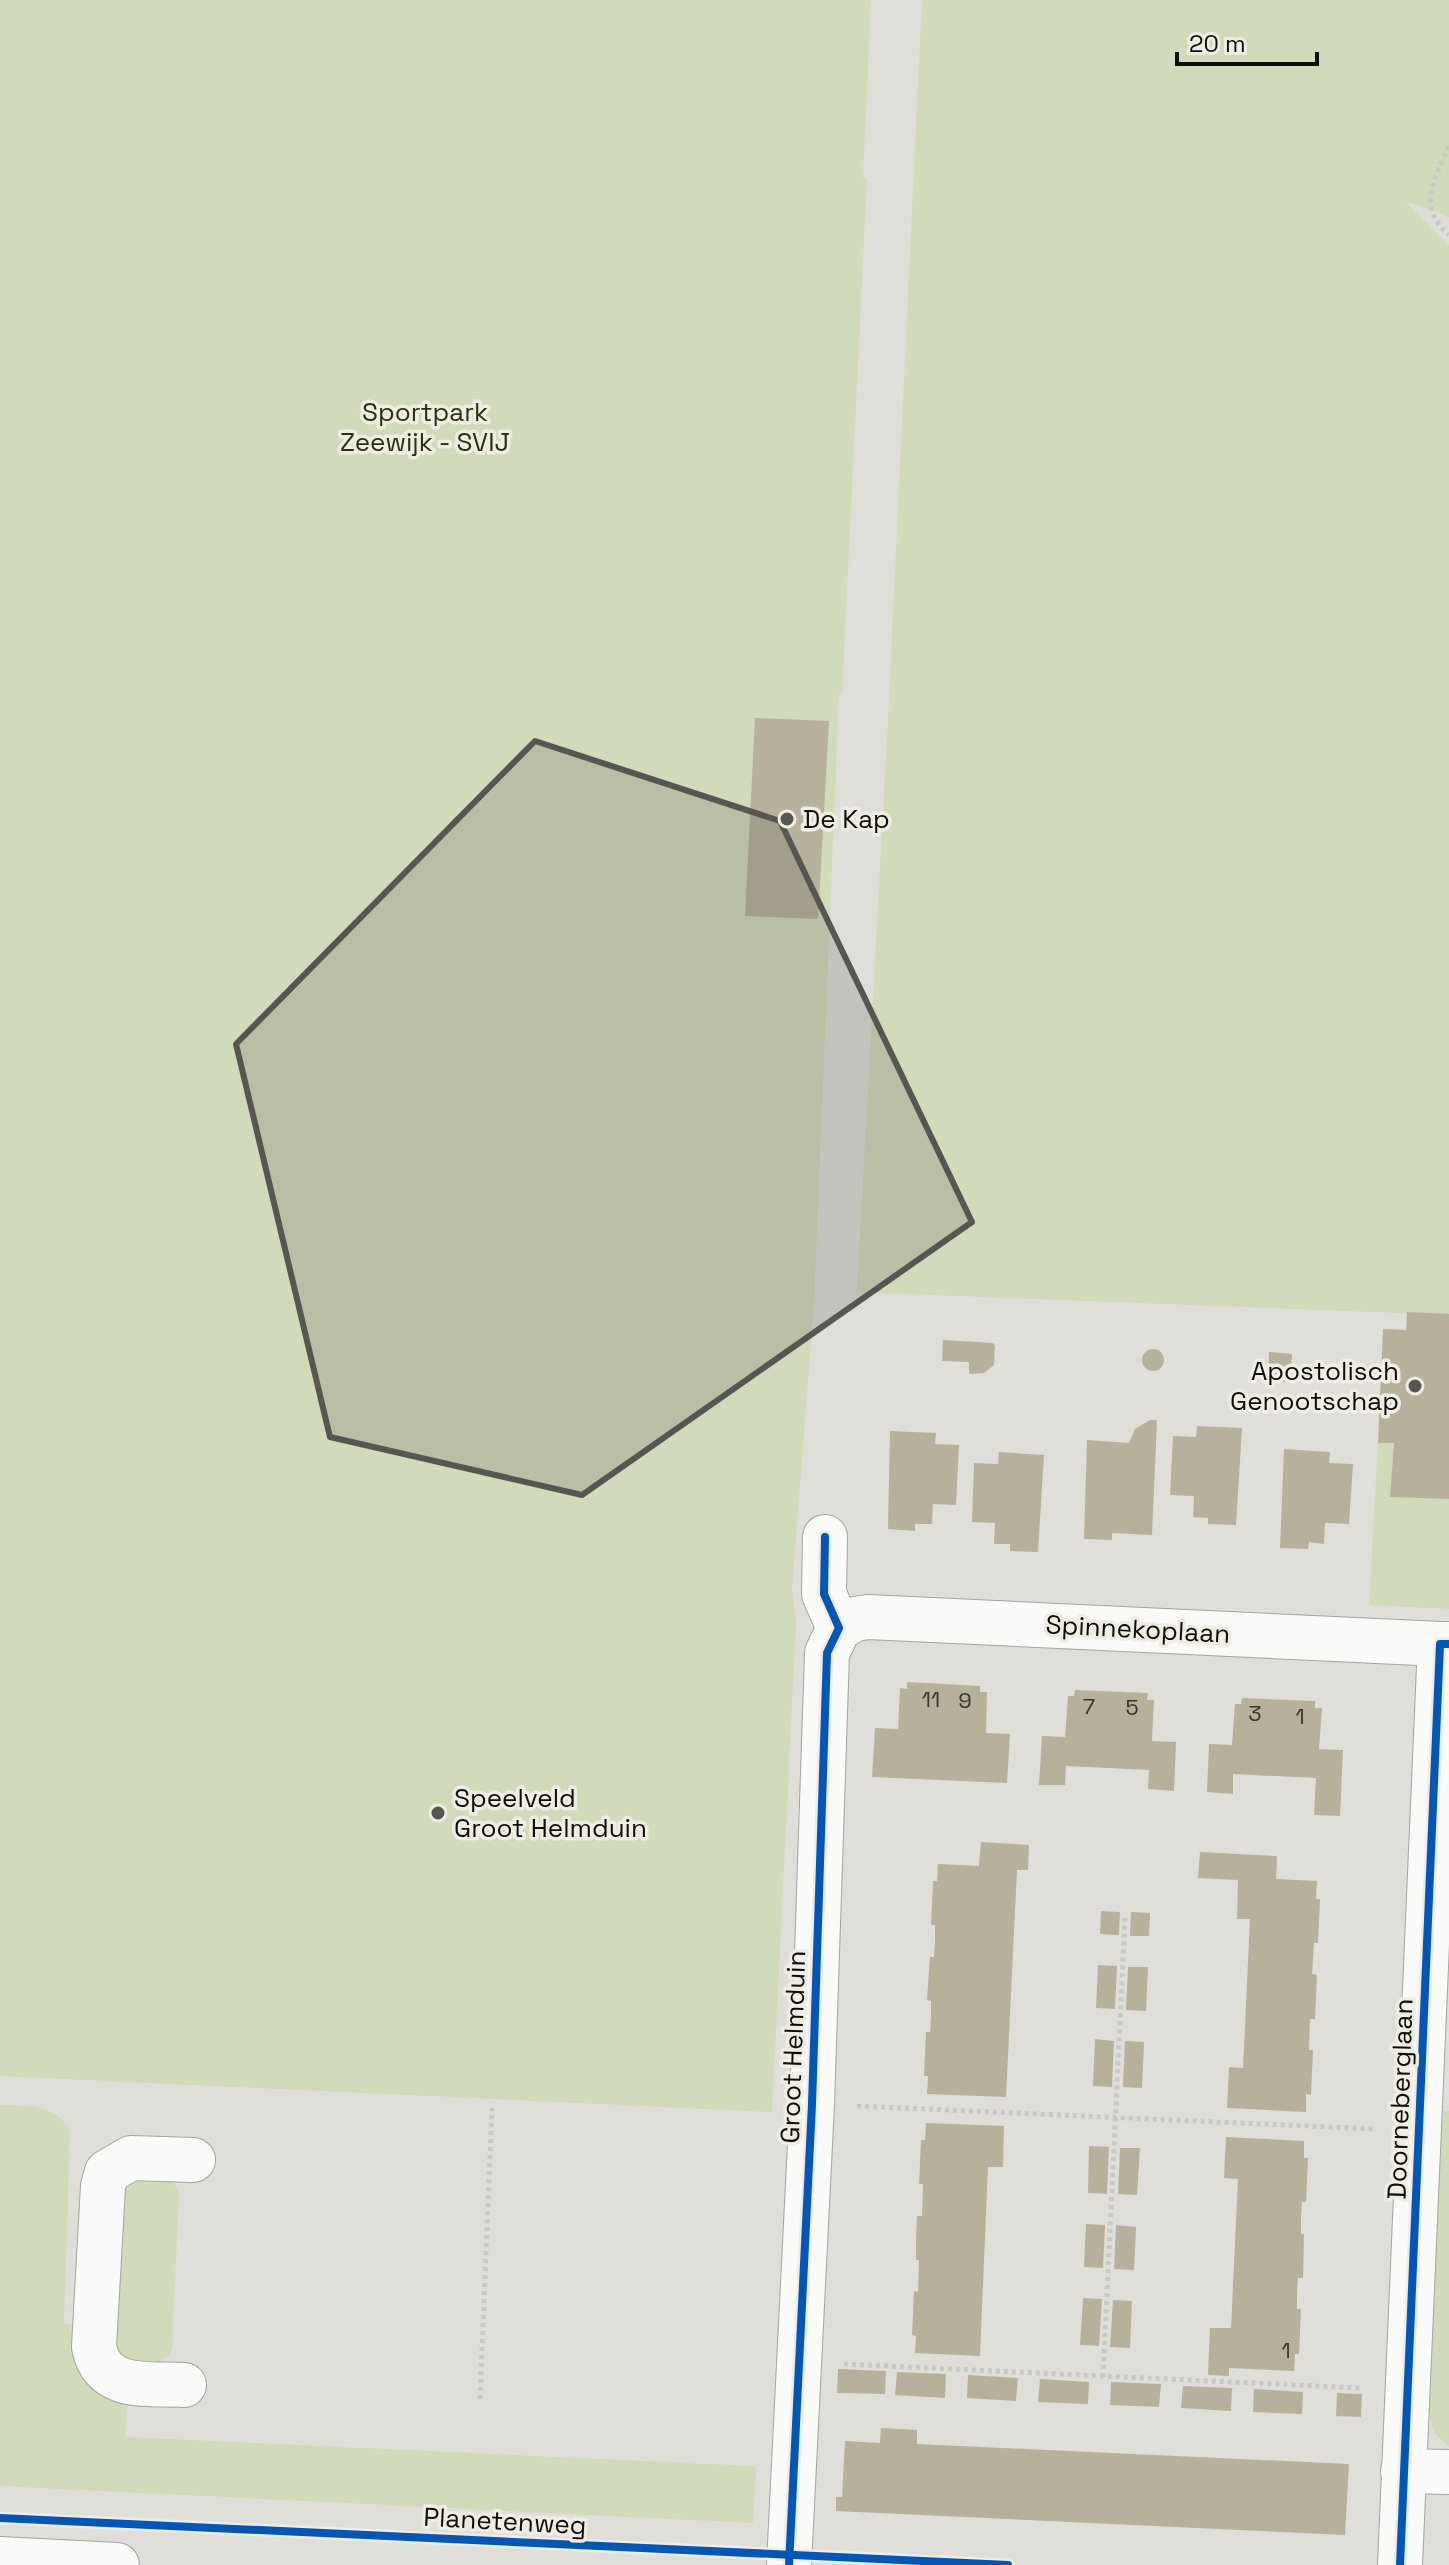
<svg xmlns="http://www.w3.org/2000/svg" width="1449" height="2565" viewBox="0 0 1449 2565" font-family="'Space Grotesk',sans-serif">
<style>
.green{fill:#d1dab9}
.building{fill:#b7b19c}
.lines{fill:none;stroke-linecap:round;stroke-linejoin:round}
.minor-casing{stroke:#a4a4a0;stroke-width:46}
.major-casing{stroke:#a4a4a0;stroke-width:46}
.path{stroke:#c8c8c6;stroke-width:5;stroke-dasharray:4 4;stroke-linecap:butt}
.minor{stroke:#fafaf9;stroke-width:44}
.major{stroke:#fafaf9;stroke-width:44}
.cycleway-casing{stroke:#efece3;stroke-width:13}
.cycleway{stroke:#0057b8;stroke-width:8}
.marked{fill:#575652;fill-opacity:0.2;stroke:#575652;stroke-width:6;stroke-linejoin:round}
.poi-dot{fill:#575652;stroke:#efece3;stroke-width:3}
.labels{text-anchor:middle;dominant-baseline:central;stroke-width:7;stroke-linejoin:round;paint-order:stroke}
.number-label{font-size:22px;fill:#38362e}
.park-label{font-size:26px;fill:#29320b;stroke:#efece3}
.poi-label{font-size:26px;fill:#0e0d0a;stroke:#efece3;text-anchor:start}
.street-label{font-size:26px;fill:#0e0d0a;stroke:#efece3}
</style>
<rect width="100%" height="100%" fill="#dfded9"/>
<g class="green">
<polygon points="0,0 871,0 863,177 867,178 842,694 839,695 814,1302 792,1588 796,1623 772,2112 0,2076"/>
<polygon points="922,0 1449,0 1449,217 1405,201 1449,246 1449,1315 857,1292 888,719"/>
<polygon points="1378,1443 1394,1443 1391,1496 1449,1499 1449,1609 1369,1605"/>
<path d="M0,2105C28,2106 55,2103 70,2131L64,2323L78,2326L128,2403L125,2437L751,2466L756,2467L753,2523L0,2486Z"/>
<polygon points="1442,2111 1449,2111 1449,2446 1435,2434 1428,2413"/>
<polygon points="168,2178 177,2187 179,2194 172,2348 169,2355 159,2363 126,2362 113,2346 125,2180"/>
</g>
<g class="building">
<polygon points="755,718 829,721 818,919 745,916"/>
<polygon points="1407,1312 1449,1314 1449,1499 1390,1497 1394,1443 1378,1443 1383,1329 1406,1330"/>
<polygon points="943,1340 993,1343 995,1346 994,1365 984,1373 969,1374 969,1362 942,1361"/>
<circle cx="1153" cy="1360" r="11"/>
<polygon points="1269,1352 1292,1354 1290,1382 1268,1381"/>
<polygon points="1150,1420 1157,1420 1152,1535 1112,1533 1112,1540 1084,1539 1087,1440 1129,1443 1135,1429"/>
<polygon points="1197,1426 1242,1428 1236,1525 1208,1524 1208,1518 1193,1517 1194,1496 1170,1495 1173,1436 1196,1437"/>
<polygon points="890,1431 936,1433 935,1444 959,1445 956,1505 933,1504 932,1524 915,1524 915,1531 888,1529"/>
<polygon points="1284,1449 1330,1452 1329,1463 1353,1464 1349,1524 1325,1523 1324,1544 1309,1542 1308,1549 1280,1548"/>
<polygon points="999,1452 1044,1455 1038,1552 1010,1551 1010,1544 994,1544 995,1523 972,1522 974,1463 998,1464"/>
<polygon points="907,1682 980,1686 980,1692 987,1692 986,1733 1010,1734 1007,1783 872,1777 875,1728 898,1729 900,1688 907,1689"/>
<polygon points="1075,1690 1148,1693 1147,1700 1154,1700 1152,1741 1176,1742 1174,1791 1148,1789 1149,1770 1108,1768 1066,1766 1065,1785 1039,1785 1042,1736 1065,1737 1068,1696 1074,1696"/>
<polygon points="1242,1698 1315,1701 1315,1708 1322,1708 1319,1749 1343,1750 1340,1816 1314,1815 1316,1778 1233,1774 1233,1794 1207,1792 1209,1744 1232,1745 1235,1704 1241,1704"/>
<polygon points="981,1842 1029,1845 1028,1870 1017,1870 1006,2097 927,2094 928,2076 924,2076 926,2032 930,2032 931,2017 931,2001 927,2000 930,1957 934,1957 935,1941 935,1925 931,1925 933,1881 937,1881 938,1864 979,1866"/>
<polygon points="1200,1852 1277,1856 1276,1879 1317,1881 1316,1899 1320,1899 1318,1943 1314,1943 1312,1974 1317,1975 1315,2019 1310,2019 1309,2050 1313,2050 1311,2095 1306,2094 1306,2112 1227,2108 1229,2067 1243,2068 1250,1919 1237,1919 1238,1880 1198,1878"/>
<polygon points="1101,1911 1120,1912 1119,1935 1100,1934"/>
<polygon points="1131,1912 1150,1913 1149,1936 1130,1936"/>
<polygon points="1098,1965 1117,1966 1115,2009 1096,2008"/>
<polygon points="1128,1967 1148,1967 1146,2011 1126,2010"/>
<polygon points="1095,2039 1114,2041 1112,2087 1093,2086"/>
<polygon points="1125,2041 1144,2042 1142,2088 1123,2087"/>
<polygon points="926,2123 1004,2126 1003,2167 988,2167 980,2356 915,2353 916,2336 912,2335 914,2291 918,2292 919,2260 916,2260 916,2238 917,2216 922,2216 923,2184 919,2184 921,2140 925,2140"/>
<polygon points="1226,2137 1304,2141 1304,2158 1308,2158 1306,2202 1302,2202 1301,2218 1301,2234 1304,2234 1303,2278 1298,2278 1297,2293 1297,2309 1301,2309 1299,2354 1295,2354 1294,2371 1229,2368 1229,2376 1208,2375 1210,2328 1231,2328 1238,2179 1224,2178"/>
<polygon points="1089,2146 1109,2147 1107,2194 1088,2193"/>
<polygon points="1120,2148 1140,2148 1137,2195 1118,2194"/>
<polygon points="1086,2224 1105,2225 1103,2268 1084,2267"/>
<polygon points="1116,2225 1136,2227 1134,2270 1114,2269"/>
<polygon points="1083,2298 1102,2299 1099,2346 1080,2345"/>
<polygon points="1113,2300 1132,2301 1130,2348 1110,2347"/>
<polygon points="838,2369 886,2371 885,2394 837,2393"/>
<polygon points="897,2372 946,2374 945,2398 895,2395"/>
<polygon points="968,2375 1018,2378 1016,2401 967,2398"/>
<polygon points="1040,2379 1089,2382 1088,2404 1038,2402"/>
<polygon points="1111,2382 1161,2384 1159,2407 1110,2405"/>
<polygon points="1183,2386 1232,2388 1231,2411 1181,2408"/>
<polygon points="1254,2389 1303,2392 1302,2414 1253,2412"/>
<polygon points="1337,2393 1362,2394 1361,2417 1336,2416"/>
<polygon points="881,2428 917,2430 917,2444 1349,2464 1345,2535 836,2511 836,2497 842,2497 845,2441 880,2443"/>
</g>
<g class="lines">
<g class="minor-casing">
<g id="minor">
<polyline points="839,1628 855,1619 868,1617 1440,1644"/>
<path d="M184,2385C149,2383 103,2392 94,2347L103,2186L107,2172L131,2158L193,2160"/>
<polyline points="1403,2471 1449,2472"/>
<polyline points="789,2565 812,2104 827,1653 839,1628 824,1594 825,1537"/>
<polyline points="1400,2565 1440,1644 1449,1644"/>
</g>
</g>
<g class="major-casing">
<polyline id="major" points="0,2559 117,2565"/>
</g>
<g class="path">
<path d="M1449,146C1435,178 1416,207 1449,235"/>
<polyline points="857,2106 1375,2129"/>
<polyline points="844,2364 1361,2388"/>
<polyline points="1103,2377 1125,1918"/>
<polyline points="480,2399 492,2108"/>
</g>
<use href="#minor" class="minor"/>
<use href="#major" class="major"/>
<g class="cycleway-casing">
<g id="cycleway">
<polyline points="0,2518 1008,2565"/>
<polyline points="789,2565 812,2104 827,1653 839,1628 824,1594 825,1537"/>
<polyline points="1400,2565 1440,1644 1449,1644"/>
</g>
</g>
<use href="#cycleway" class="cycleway"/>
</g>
<path class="marked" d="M535,741L780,821L972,1222L582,1495L330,1437L236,1044Z"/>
<g class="poi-dot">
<circle cx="787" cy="819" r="8"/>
<circle cx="1415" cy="1386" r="8"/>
<circle cx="438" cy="1813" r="8"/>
</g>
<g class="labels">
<g class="number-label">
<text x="931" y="1699">11</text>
<text x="965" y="1700">9</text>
<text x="1089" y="1706">7</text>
<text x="1132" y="1707">5</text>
<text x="1255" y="1713">3</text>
<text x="1300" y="1716">1</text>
<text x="1286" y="2350">1</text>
</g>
<g class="park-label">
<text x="425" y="412">Sportpark<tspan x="425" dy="30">Zeewijk - SVIJ</tspan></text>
</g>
<g class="poi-label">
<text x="803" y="819">De Kap</text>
<text x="1399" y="1371" text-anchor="end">Apostolisch<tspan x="1399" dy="30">Genootschap</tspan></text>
<text x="454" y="1798">Speelveld<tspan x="454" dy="30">Groot Helmduin</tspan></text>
</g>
<g class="street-label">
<text transform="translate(1138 1629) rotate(3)">Spinnekoplaan</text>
<text transform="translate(793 2047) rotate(-88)">Groot Helmduin</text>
<text transform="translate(1400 2099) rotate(-88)">Doorneberglaan</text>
<text transform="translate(505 2521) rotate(3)">Planetenweg</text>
</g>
</g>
<path d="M1177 52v12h140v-12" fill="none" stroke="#0e0d0a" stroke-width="4"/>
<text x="1189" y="52" font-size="24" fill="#0e0d0a" stroke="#efece3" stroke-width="6" paint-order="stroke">20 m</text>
</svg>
